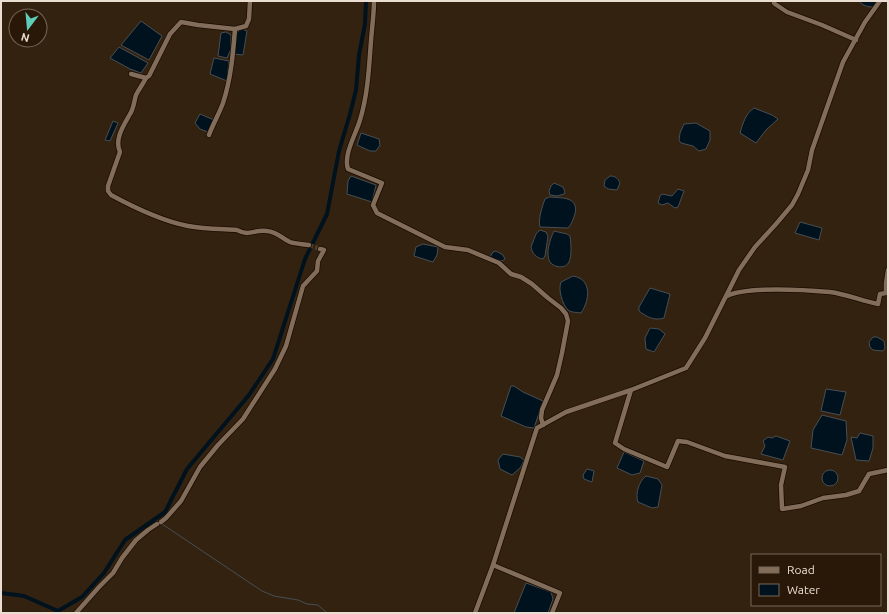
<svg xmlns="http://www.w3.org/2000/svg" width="889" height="614" viewBox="0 0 889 614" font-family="Ubuntu,sans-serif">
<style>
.water{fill:#00121d;stroke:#464f54}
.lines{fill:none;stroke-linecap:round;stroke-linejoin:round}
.stream{stroke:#464f54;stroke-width:1}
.canal{stroke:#00121d;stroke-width:4}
.minor-tunnel{stroke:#4f3e2d;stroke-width:4.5;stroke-dasharray:4.5 2;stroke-linecap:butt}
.minor-casing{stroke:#1b0b00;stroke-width:6}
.minor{stroke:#816d59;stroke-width:4.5}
</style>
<rect width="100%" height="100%" fill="#342210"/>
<g class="water">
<path d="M859,1H878L874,7C868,7 863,6 859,1Z"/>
<polygon points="141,21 162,36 149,60 121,45"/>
<polygon points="242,29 247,31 243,55 234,54 237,32"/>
<polygon points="226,32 231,35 231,49 227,58 218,56 221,33"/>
<polygon points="119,47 148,63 141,73 130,69 110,58"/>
<polygon points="214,58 229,61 227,81 210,74"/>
<path d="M754,108L772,115L778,119L766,130L756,143L740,133C743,123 746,113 754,108Z"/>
<polygon points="200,114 214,120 208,132 200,129 195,123"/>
<polygon points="113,121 118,123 110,141 105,140"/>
<polygon points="696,123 710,131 710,140 706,149 699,151 693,146 681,143 679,140 680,133 684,124"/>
<polygon points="361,133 379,139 380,145 376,151 370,151 357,145"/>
<polygon points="351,176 376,185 372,202 347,194 348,181"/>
<path d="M610,176C615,176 618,178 620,183L617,190L608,189L604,186L605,180Z"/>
<polygon points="554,183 563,187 565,192 564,194 557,196 550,195 549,191 551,186"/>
<polygon points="678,189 684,191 678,207 675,208 668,203 662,205 658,203 660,196 662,194 672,196"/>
<path d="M549,197C561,198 579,196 575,214C573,219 572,224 568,228L540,227C538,219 542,207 545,199Z"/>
<polygon points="800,222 822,228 819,240 795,233"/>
<path d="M540,230L546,232L548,236L545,256L543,259C536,258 532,253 531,247L536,234Z"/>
<path d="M554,231L567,234L570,236C571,244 572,255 569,262C566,269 554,268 550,262C545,254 550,239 554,231Z"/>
<polygon points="423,244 438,247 437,255 433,262 414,256 416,247"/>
<polygon points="496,251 503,255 505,259 502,261 493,259 490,257 493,252"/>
<path d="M573,276C592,279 590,300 581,313C576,312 572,313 568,310C562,304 558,289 561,282Z"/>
<path d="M650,288L670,294L664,318C654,321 647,317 639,311V307Z"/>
<polygon points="650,328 659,329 665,334 654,352 646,349 645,338"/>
<polygon points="873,337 877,337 884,341 885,348 883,351 873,350 870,347 869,342"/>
<polygon points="511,386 514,386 523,392 543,401 534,428 526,427 501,416"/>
<polygon points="826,389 846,392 840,415 821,411"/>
<polygon points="822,415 846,421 847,440 842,455 811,448 813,430"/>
<polygon points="860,433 873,436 873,448 869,461 856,460 851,437 857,438"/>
<polygon points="776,436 790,441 783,460 761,454 765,446 763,441 768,437 772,438"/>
<polygon points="624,452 644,461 640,473 632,475 617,468"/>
<polygon points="503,454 520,457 524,460 521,467 512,475 500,469 498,460"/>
<polygon points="587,469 594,471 592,482 584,479 583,475"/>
<circle cx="830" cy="478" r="8"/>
<path d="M646,476L658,479L662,485L658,507L652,508L638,502C635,494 639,481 646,476Z"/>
<polygon points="526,583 551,592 553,599 548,613 514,613"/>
</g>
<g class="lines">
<g class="stream">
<polyline points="155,519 159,522"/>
<polyline points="162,524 262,591 274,596 298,600 307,604 318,605 327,613"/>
<polyline points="58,611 58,613"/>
</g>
<polyline class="canal" points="1,593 24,596 58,611 82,597 104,573 125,540 165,512 187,469 249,395 273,359 305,259 327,214 339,151 350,114 356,90 359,55 365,24 366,1"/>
<polyline class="minor-tunnel" points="309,245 320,249"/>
<g class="minor-casing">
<g id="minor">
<path d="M374,1C374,14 372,27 371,41C369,67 368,94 360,120C356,134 343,155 348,169L382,183L373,205L377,213L445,247L468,250L499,263L511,274L521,277L532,284L548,298L561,308L566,314L568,321L562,353L557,375L542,410L541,418L543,425"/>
<polyline points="774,3 775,4 787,12 822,25 856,40"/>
<polyline points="131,74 146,78 149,76 170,34 181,22 198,25 235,29"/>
<path d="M146,78C143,84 139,89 136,95C134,101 134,108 130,114C124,125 114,139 120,152L108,186V191L111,195C135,208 162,221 188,226C204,229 221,229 237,230C250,237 254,229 267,231C278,232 281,238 290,242C295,244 303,244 309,245"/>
<path d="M209,135C213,124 219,114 223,103C231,79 233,54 235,29L246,26L249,19L250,1"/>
<path d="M727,296C746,286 807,290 830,292C846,294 862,301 878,304L880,294L886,293V283L888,270"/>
<polyline points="631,390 615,443 624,449 667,467 678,441 687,442 725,456 785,467 781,485 782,509 801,506 823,498 846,495 859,491 869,474 888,470"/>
<polyline points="161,522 166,518 181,501 200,467 218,445 243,419 275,369 286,346 303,286 317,271 318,261 324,250 320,249"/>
<polyline points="493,565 560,593 552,613"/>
<polyline points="76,613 99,587 113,573 122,558 136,540 148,530 157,524"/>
<polyline points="475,613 493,565 537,428 566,412 631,390 686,368 705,338 739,270 755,247 776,224 792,205 798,194 808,170 812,150 843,62 865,22 880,1"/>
</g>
</g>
<use href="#minor" class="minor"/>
</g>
<rect width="889" height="614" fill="none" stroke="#eaded3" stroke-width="4"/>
<rect x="751" y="554" width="130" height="52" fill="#291807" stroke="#766759"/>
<rect x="759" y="567" width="20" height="6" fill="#816d59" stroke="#766759"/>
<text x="787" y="574" font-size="12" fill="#eaded3">Road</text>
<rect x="759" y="584" width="20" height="12" fill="#00121d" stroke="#766759"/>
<text x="787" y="594" font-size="12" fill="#eaded3">Water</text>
<g transform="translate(28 28) rotate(196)"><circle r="19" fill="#291807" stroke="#766759"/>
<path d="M0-3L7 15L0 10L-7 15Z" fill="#5eceb8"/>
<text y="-6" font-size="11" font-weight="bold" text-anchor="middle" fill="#eaded3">N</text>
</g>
</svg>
